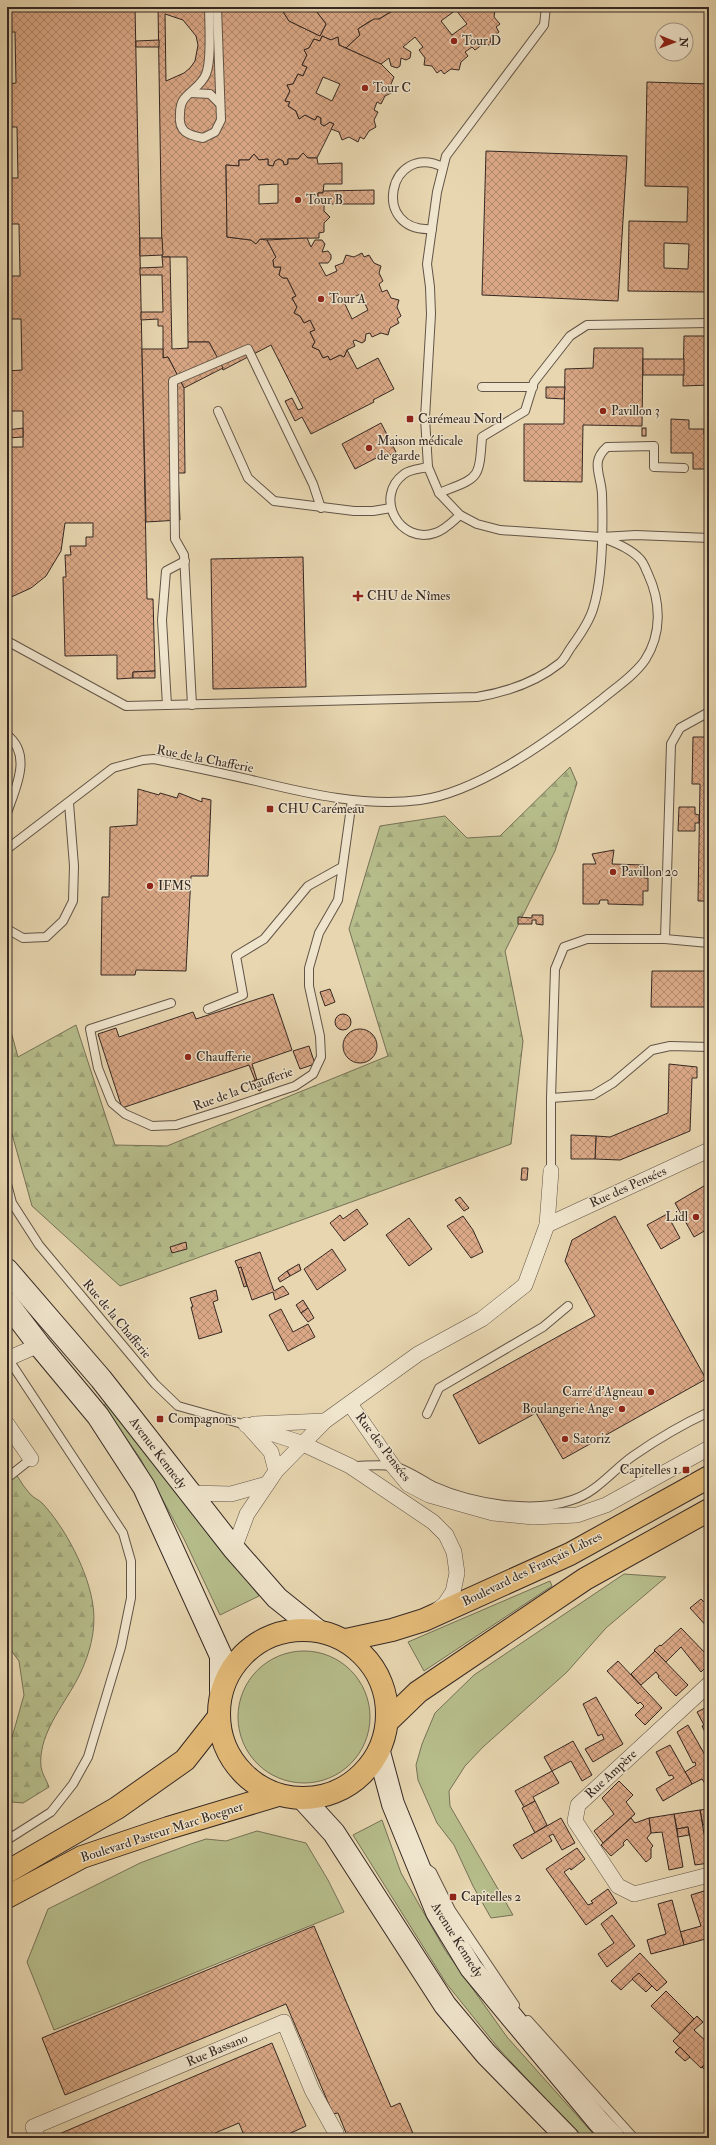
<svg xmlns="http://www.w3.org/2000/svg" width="716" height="2145" viewBox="0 0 716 2145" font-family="'IM FELL Double Pica',serif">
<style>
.grass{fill:#b6bd8b;stroke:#767257}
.forest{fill:url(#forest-firs);stroke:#767257}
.building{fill:url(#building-cross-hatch);stroke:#352823;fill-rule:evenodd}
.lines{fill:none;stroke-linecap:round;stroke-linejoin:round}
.service-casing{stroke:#625446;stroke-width:10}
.minor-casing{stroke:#625446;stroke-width:16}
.secondary-casing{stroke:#352823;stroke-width:24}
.primary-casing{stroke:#352823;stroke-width:24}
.service{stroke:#efe4cc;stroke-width:8}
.minor{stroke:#efe4cc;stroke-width:15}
.secondary{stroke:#efe4cc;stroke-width:22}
.primary{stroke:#e4bb78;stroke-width:22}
.poi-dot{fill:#8f2418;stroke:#efe4cc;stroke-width:1.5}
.labels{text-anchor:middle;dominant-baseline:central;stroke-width:3;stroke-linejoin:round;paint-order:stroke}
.poi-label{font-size:13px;fill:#352823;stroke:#efe4cc;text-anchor:start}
.street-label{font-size:13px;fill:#352823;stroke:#efe4cc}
</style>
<defs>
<pattern id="forest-firs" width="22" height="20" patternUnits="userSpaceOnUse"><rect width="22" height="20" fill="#b6bd8b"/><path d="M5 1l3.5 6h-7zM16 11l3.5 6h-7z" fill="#9da278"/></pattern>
<pattern id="building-cross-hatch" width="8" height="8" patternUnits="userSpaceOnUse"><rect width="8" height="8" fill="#daa886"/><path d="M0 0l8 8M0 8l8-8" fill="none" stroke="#b2896d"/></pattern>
</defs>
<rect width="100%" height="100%" fill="#e7d6b0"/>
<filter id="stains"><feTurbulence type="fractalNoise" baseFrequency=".005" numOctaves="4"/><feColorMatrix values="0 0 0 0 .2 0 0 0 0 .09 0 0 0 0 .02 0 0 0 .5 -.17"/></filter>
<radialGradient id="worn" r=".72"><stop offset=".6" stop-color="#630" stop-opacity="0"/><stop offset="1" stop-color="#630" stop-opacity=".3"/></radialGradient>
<g class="grass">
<polygon points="108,1402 259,1596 220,1615 184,1539 140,1458 103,1406"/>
<polygon points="624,1574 666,1577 606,1628 567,1672 483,1747 465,1766 449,1791 450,1806 513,1915 491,1918 473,1886 454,1845 437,1823 418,1780 416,1765 422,1744 435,1713 474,1675"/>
<polygon points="550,1581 552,1586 424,1671 408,1642"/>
<circle cx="304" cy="1717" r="66"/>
<polygon points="382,1820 401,1873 445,1950 507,2037 597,2138 582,2138 499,2049 446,1983 353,1835"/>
<polygon points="257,1831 306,1843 328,1880 344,1912 54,2030 27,1962 48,1909 140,1863 191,1844 206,1839 226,1841"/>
</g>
<g class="forest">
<polygon points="570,767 577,783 555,851 505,951 523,1041 511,1144 120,1286 32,1206 7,1116 7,1017 18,1057 76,1025 115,1145 167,1146 388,1056 349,929 380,826 445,816 467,838 500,836"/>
<path d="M7,1459C14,1470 21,1484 30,1494C34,1498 39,1500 42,1503C65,1527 89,1573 93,1606C97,1634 87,1663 73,1687C59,1711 38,1738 41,1767C42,1774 47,1781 49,1787L23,1803L12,1802L7,1755L24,1695L19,1661L7,1645Z"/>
</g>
<g class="building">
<polygon points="7,7 135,7 147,599 153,599 155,671 133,672 133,678 117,679 117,655 65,656 63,577 66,577 65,555 71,555 70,546 86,546 86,537 93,537 93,523 65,523 61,551 46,576 31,588 7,599 7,447 23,447 23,411 7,411 7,371 22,370 21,319 7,319 7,276 20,276 19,224 7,224 7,178 18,178 17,127 7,127 7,84 16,83 15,32 7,32"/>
<polygon points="135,7 158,7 158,9 135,10"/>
<path d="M158,7H280L289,21L320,36L326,24L313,7H394L396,9L379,19L370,21L358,29L360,35L346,48L339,45L338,37L331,40L322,36L320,41L314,39L309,48L304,50L307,55L302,65L307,67L303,76L298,74L293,84L287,85L290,91L285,101L290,102L288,106L296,111L299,119L305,115L315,120L317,116L321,118V124L324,126L330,122L334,124L317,158H308L303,153L298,159H288V164L284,165L283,161L279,159L275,161L273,166L268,165V159L259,160L254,154L249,160H239V166L226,165L227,237L251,240L256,244L260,239L267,240L276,257L273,260L274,267H281L279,275L283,278H287L296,296L292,298L297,307L294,313L300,316L304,323L310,320L315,330L310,332L315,342L312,347L319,350L323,358L328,356L330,360L340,355L344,357L347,350L357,369L378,358L394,389L373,400L374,402L311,434L302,417L295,421L285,401L292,398L298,410L303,408L271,345L223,370L209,342H188L187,257H162ZM165,14L183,20L196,36L198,45L195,61L190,68L184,73L166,81Z"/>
<polygon points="280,7 313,7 326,24 320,36 289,21"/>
<path d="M394,7H486L495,10L494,17L500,24L496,27L499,32L491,38L490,45L483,44L475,50L472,47L465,52L468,56L461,62L459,70L451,69L444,74L441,70L437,73L432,66L424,65L425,58L419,50L423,47L415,37L403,47L411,52L410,58L406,60L401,58L400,66L397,68L391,66L389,58L381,64L346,48L360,35L358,29L374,19H379L396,9ZM456,10L467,24L452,35L441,21Z"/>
<path d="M322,36L331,40L338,37L339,45L381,64L394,77L391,84L393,92L385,96L381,104L377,102L374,110L378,112L374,120L376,127L369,131L364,139L360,137L358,142L349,137L342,140L339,132L331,129L334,124L330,122L324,126L321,124V118L317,116L315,120L305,115L299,119L296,111L288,106L290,102L285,101L290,91L287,85L293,84L298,74L303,76L307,67L302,65L307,55L304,50L309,48L314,39L320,41ZM323,77L340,84L332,101L316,93Z"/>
<polygon points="159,40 159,47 136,47 136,41"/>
<path d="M647,82L709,84V292L628,291L629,221L687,222L688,187L645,186ZM664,243L689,244L688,269L664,268Z"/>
<polygon points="486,151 627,156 618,301 482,295"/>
<path d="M303,153L308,158H317L318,164L342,163V184H324L323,193H318V202H324V211L330,217L324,223V232L319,233V238L260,239L256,244L251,240L227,237L226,165L239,166V160H249L254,154L259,160L268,159V165L273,166L275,161L279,159L283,161L284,165L288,164V159H298ZM278,184V203L259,204V185Z"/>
<polygon points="374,190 374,204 324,204 324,202 318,202 318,193 323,193 323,191"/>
<polygon points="140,238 162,238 163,255 140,256"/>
<path d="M307,238L311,247L315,240H322L325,244L322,252L328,251L331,255V259L328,263H319L326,276L337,271L335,266L343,263L346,255L354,257L362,253L364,257L369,255L374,263L381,266L379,273L383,281L379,284L382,292L387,290L391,298L399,300L397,307L401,316L397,319L399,323L390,328L388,335L381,333L372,337L370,333L366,334L365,341L362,343L355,340L353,341L355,346L347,350L344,357L340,355L330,360L328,356L323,358L319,350L312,347L315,342L310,332L315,330L310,320L304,323L300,316L294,313L297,307L292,298L296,296L287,278H283L279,275L281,267H274L273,260L276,257L267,240ZM360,294L368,310L352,319L344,302Z"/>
<polygon points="162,257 170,257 172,349 188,348 188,342 209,342 223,368 184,388 168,357 163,358 163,326 158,326 158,319 141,320 141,312 163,312 162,275 140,275 140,268 163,267"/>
<polygon points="684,336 709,336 709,385 683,386"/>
<polygon points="594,348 643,348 642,426 583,425 582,482 524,481 524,424 564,424 565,369 593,368"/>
<polygon points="142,349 163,349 163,358 168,357 184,388 185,473 178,473 180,520 146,522"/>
<rect x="643" y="359" width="41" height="16"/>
<polygon points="546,387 565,387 564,399 546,398"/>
<polygon points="671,419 689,420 689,429 704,429 704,435 709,435 709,469 693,469 693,453 671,453"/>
<polygon points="381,423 396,452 384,458 382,455 355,469 342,444"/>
<polygon points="23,428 23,437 7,438 7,430"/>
<rect x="642" y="428" width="4" height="8"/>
<polygon points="303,557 306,687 213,689 211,559"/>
<polygon points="155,671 155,678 133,678 133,672"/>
<polygon points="693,737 709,737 709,901 698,901 700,784 692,784"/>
<polygon points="138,789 159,795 160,793 177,798 179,793 202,802 202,798 211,800 208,876 191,876 186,971 136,970 135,975 101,975 102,897 109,897 110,827 137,825"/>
<polygon points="679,807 695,807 695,814 699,815 699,823 695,823 695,831 678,831"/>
<polygon points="614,850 612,864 644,865 644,878 648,878 648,891 643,891 643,905 608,904 608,900 600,900 599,904 583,904 583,864 596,864 592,854"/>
<polygon points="532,915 543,915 543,925 536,924 536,920 532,920 532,924 518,924 518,917 532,918"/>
<polygon points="652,971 709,971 709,1007 651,1007"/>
<polygon points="330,989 335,1002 325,1006 320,992"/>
<polygon points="273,994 292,1050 252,1064 257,1080 255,1080 249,1065 122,1108 98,1034 116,1028 119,1037 193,1012 196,1019"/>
<circle cx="343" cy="1022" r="8"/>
<circle cx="360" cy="1046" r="17"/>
<polygon points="309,1046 315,1064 300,1069 293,1051"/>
<polygon points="669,1064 697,1067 697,1078 692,1078 690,1131 620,1160 595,1159 596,1136 610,1137 668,1113"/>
<polygon points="263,1078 261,1090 259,1091 250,1082"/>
<polygon points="571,1135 596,1136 595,1159 571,1159"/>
<polygon points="522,1168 528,1168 527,1180 521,1180"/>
<polygon points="709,1183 709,1234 706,1230 694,1237 675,1203"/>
<polygon points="460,1197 469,1208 464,1211 455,1200"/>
<polygon points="357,1209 368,1224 344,1241 330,1223 340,1215 343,1219"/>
<polygon points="667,1214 680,1238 661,1249 647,1225"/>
<polygon points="463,1216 473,1230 483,1252 471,1258 447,1226"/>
<polygon points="615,1216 706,1379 563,1459 536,1413 479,1444 453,1395 595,1316 565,1261 572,1240"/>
<polygon points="409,1218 432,1249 409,1266 386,1235"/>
<polygon points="186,1242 187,1249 172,1253 170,1247"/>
<polygon points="332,1249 346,1270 317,1290 304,1269"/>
<polygon points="260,1252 274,1291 283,1286 289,1294 275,1300 273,1292 252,1300 241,1267 238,1268 235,1261"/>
<polygon points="299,1264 301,1270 290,1276 287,1271"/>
<polygon points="241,1267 247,1286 244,1287 238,1268"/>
<polygon points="287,1271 290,1276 280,1282 278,1278"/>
<polygon points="216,1290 218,1300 213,1302 222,1332 199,1339 191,1307 193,1307 190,1298"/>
<polygon points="303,1300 308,1308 301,1313 296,1305"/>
<polygon points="308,1308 314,1318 308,1322 301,1313"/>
<polygon points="281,1309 293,1332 308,1324 315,1337 288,1351 269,1315"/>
<polygon points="701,1599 709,1607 709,1629 690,1608"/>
<polygon points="681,1628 709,1657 709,1664 701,1672 681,1647 666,1662 654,1650 660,1645 661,1646"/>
<polygon points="655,1651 688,1685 676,1696 658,1677 659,1676 656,1672 641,1685 631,1674"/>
<polygon points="618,1661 662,1708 645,1725 635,1715 644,1706 640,1702 638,1704 607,1671"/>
<polygon points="596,1697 623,1744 593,1762 585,1749 604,1739 602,1734 598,1736 583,1704"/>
<polygon points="709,1706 709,1740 702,1726 704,1725 697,1712"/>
<polygon points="688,1725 709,1762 709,1784 706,1785 702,1779 692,1784 685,1772 696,1765 695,1762 693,1763 677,1732"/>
<polygon points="573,1741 592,1775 582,1781 571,1761 552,1771 544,1757"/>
<polygon points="670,1745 692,1784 663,1801 656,1789 674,1778 672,1775 669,1776 656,1752"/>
<polygon points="552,1771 559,1783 533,1797 535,1801 524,1807 515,1791"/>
<polygon points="619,1781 633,1795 626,1802 635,1814 603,1843 594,1831 614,1814 602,1798"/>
<polygon points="535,1801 547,1825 535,1833 522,1808"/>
<polygon points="709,1809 709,1824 703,1825 700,1810"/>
<polygon points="700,1810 709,1863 695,1865 688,1827 677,1829 674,1814"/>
<polygon points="674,1814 683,1867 669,1870 662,1832 651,1833 649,1818"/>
<polygon points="561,1818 575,1843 562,1850 553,1834 549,1836 552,1841 522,1859 513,1845"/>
<polygon points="631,1818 635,1823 649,1818 651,1833 647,1838 653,1846 651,1848 651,1858 646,1862 627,1839 623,1843 624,1845 611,1856 601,1845"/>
<polygon points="688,1827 689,1835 678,1837 677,1829"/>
<polygon points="577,1848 585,1859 571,1870 570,1868 564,1872 588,1905 593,1903 591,1901 608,1889 617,1903 586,1925 546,1869"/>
<polygon points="704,1891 709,1908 709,1938 684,1945 680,1932 701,1926 691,1895"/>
<polygon points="672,1900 684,1945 651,1954 647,1940 666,1934 658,1904"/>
<polygon points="612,1915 635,1946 607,1967 598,1954 614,1943 601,1924"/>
<polygon points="314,1926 391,2107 400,2103 415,2138 348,2138 338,2113 333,2114 286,2004 65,2095 42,2038"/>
<polygon points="640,1953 667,1982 657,1991 639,1973 621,1990 611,1981"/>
<polygon points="639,1973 652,1986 646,1992 632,1979"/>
<polygon points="666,1991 694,2019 680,2034 651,2006"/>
<polygon points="697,2016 703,2022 694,2030 709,2044 709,2061 701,2068 673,2041"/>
<polygon points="272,2043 306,2126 280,2138 245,2138 239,2123 203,2138 53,2138 52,2137"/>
<polygon points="680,2047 690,2057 685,2061 675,2052"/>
<polygon points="709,2061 709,2074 702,2067"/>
</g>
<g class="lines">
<g class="service-casing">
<g id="service">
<path d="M209,7C209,23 212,60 206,74C202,85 190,91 184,99C181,103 180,109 180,114C178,132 188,135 203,138L215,132L221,120L217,7"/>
<polyline points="546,7 544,25 446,156 437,192 427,264 430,287 431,314 425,418 428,467 439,493 460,515 477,524 500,530 601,537 636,535 709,538"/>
<polyline points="191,93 210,94 220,104"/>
<path d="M432,229C370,233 388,141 443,167"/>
<polyline points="482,387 533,387"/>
<polyline points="218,411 248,478 274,501 354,511 373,511 391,508"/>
<path d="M428,467C420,469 411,469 404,474C373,497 400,545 435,533C445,530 453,521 460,515"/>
<path d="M439,493C479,477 479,481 482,437L525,411L534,382L570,336L587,325L709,323"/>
<path d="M7,641L126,706L477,697C507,692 535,683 560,663C565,659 568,651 572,646C580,635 589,622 593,609C603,578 603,527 602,494C601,474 590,462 607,447L654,446V467L684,468"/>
<polyline points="167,705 162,620 166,571 185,561"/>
<polyline points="192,705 184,555 175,539 173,381 248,349 313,484 321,508"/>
<path d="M7,735C33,755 15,789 7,813"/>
<path d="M7,849L113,768L143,760L154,759C188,766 222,773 256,781C309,794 365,807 420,800C480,792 554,737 601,700C615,688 634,676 645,660C662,634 661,602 648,574C646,570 644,563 640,559C630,548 615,543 601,537"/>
<polyline points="7,929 23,938 46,937 63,921 73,901 74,866 69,803"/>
<polyline points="665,939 709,943"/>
<polyline points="171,1003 90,1029 98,1068 112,1103 125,1114 152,1126 176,1125 230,1108 295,1086 313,1074 321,1057 320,1036 309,986 309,968 319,933 338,900 352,800"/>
<polyline points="208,1009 243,995 236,956 264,939 308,886 342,867"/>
<polyline points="551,1098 593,1095 613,1083 652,1050 670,1046 709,1047"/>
<polyline points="551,1171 551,1098 555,969 564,947 587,939 665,939 671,744 680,728 709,712"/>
<polyline points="7,1184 12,1203 39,1245 155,1384 178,1406 246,1425"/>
<polyline points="7,1357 123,1533 131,1561 131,1598 121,1647 88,1757 73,1784 51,1812 7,1840"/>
<polyline points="427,1414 439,1388 543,1327 568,1306"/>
<path d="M353,1466C365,1466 379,1464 392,1466C403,1467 422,1480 433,1486C471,1503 532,1514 572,1500C596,1493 613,1470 633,1456C656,1440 683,1424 709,1412"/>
<polyline points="7,1478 31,1459"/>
<polyline points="428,1869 432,1872 451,1910 515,2005"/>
<polyline points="528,2020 634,2138"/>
</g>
</g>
<g class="minor-casing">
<g id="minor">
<polyline points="547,1225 709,1150"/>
<polyline points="7,1359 39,1345"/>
<polyline points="350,1404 393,1466 408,1484 429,1495 493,1513 533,1517 577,1515 606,1505 709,1448"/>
<polyline points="7,1424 31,1459"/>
<polyline points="254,1424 325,1421"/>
<polyline points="246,1425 301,1443 350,1466 433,1522 446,1535 454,1552 457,1573 453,1592 445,1604 436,1611"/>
<polyline points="247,1425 271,1452 276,1471"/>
<polyline points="189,1493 231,1494 267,1484"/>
<polyline points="234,1549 247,1514 276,1471 325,1421 418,1354 482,1319 525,1285 547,1225 551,1171"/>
<polyline points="709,1684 578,1805 575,1821 618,1886 634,1894 709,1875"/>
<polyline points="38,2138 33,2127 284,2022 312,2090 336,2133 334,2138"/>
</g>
</g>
<g class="secondary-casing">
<g id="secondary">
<polyline points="7,1270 101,1379 234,1549 277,1598 317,1630"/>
<polyline points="7,1303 39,1345 98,1416 144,1487 221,1656 221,1690"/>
<polyline points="379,1752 393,1804 437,1912 471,1968 599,2122 614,2138"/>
<polyline points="303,1799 334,1833 445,2005 486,2054 568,2138"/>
</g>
</g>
<g class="primary-casing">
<g id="primary">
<circle cx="303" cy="1714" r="84"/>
<polyline points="346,1640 392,1630 424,1620 570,1554 709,1477"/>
<polyline points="388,1721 418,1692 585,1579 709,1510"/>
<polyline points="7,1872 117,1808 185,1760 218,1718"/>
<polyline points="7,1897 82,1857 168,1828 278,1795"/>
</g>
</g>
<use href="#service" class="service"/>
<use href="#minor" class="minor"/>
<use href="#secondary" class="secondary"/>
<use href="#primary" class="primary"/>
</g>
<g class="poi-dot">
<circle cx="454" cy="41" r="4"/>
<circle cx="365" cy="88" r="4"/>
<circle cx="298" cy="200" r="4"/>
<circle cx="321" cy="299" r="4"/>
<circle cx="603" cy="411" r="4"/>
<rect x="406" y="415" width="8" height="8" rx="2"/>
<circle cx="369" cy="448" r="4"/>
<path d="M356 590h4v4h4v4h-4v4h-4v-4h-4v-4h4z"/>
<rect x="266" y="805" width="8" height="8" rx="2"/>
<circle cx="613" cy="872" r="4"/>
<circle cx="150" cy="886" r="4"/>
<circle cx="188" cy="1057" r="4"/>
<circle cx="696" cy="1217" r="4"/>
<circle cx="651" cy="1392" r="4"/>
<circle cx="622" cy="1409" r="4"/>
<rect x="156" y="1415" width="8" height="8" rx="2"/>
<circle cx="565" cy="1439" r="4"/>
<rect x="682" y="1466" width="8" height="8" rx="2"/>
<rect x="449" y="1893" width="8" height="8" rx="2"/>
</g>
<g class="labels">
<g class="poi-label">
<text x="462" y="41">Tour D</text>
<text x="373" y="88">Tour C</text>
<text x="306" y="200">Tour B</text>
<text x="329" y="299">Tour A</text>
<text x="611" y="411">Pavillon 3</text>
<text x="418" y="419">Carémeau Nord</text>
<text x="377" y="441">Maison médicale<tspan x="377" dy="15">de garde</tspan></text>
<text x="367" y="596">CHU de Nîmes</text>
<text x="278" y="809">CHU Carémeau</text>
<text x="621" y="872">Pavillon 20</text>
<text x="158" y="886">IFMS</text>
<text x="196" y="1057">Chaufferie</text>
<text x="688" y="1217" text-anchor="end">Lidl</text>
<text x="643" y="1392" text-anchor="end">Carré d'Agneau</text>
<text x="614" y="1409" text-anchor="end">Boulangerie Ange</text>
<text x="168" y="1419">Compagnons</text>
<text x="573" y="1439">Satoriz</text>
<text x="678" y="1470" text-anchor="end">Capitelles 1</text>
<text x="461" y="1897">Capitelles 2</text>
</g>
<g class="street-label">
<text transform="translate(205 759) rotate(11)">Rue de la Chafferie</text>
<text transform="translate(243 1089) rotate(-20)">Rue de la Chaufferie</text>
<text transform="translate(628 1187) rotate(-24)">Rue des Pensées</text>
<text transform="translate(117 1319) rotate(50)">Rue de la Chafferie</text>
<text transform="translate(383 1447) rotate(53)">Rue des Pensées</text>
<text transform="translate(158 1453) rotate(53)">Avenue Kennedy</text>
<text transform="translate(532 1569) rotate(-26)">Boulevard des Français Libres</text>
<text transform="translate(611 1774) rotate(-43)">Rue Ampère</text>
<text transform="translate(162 1832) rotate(-18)">Boulevard Pasteur Marc Boegner</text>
<text transform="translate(457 1940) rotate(58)">Avenue Kennedy</text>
<text transform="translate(217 2050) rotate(-23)">Rue Bassano</text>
</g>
</g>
<rect width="716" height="2145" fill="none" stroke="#e7d6b0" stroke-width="24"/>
<rect x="8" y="8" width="700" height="2129" fill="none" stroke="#352823" stroke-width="2"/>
<rect x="12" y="12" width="692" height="2121" fill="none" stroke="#352823"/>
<g transform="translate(674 42) rotate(91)"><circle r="19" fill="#efe4cc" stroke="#a59988"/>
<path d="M0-3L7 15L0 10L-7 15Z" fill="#8f2418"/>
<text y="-6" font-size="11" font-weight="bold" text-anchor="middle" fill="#352823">N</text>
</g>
<rect width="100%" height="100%" filter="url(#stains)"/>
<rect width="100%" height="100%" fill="url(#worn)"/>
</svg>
